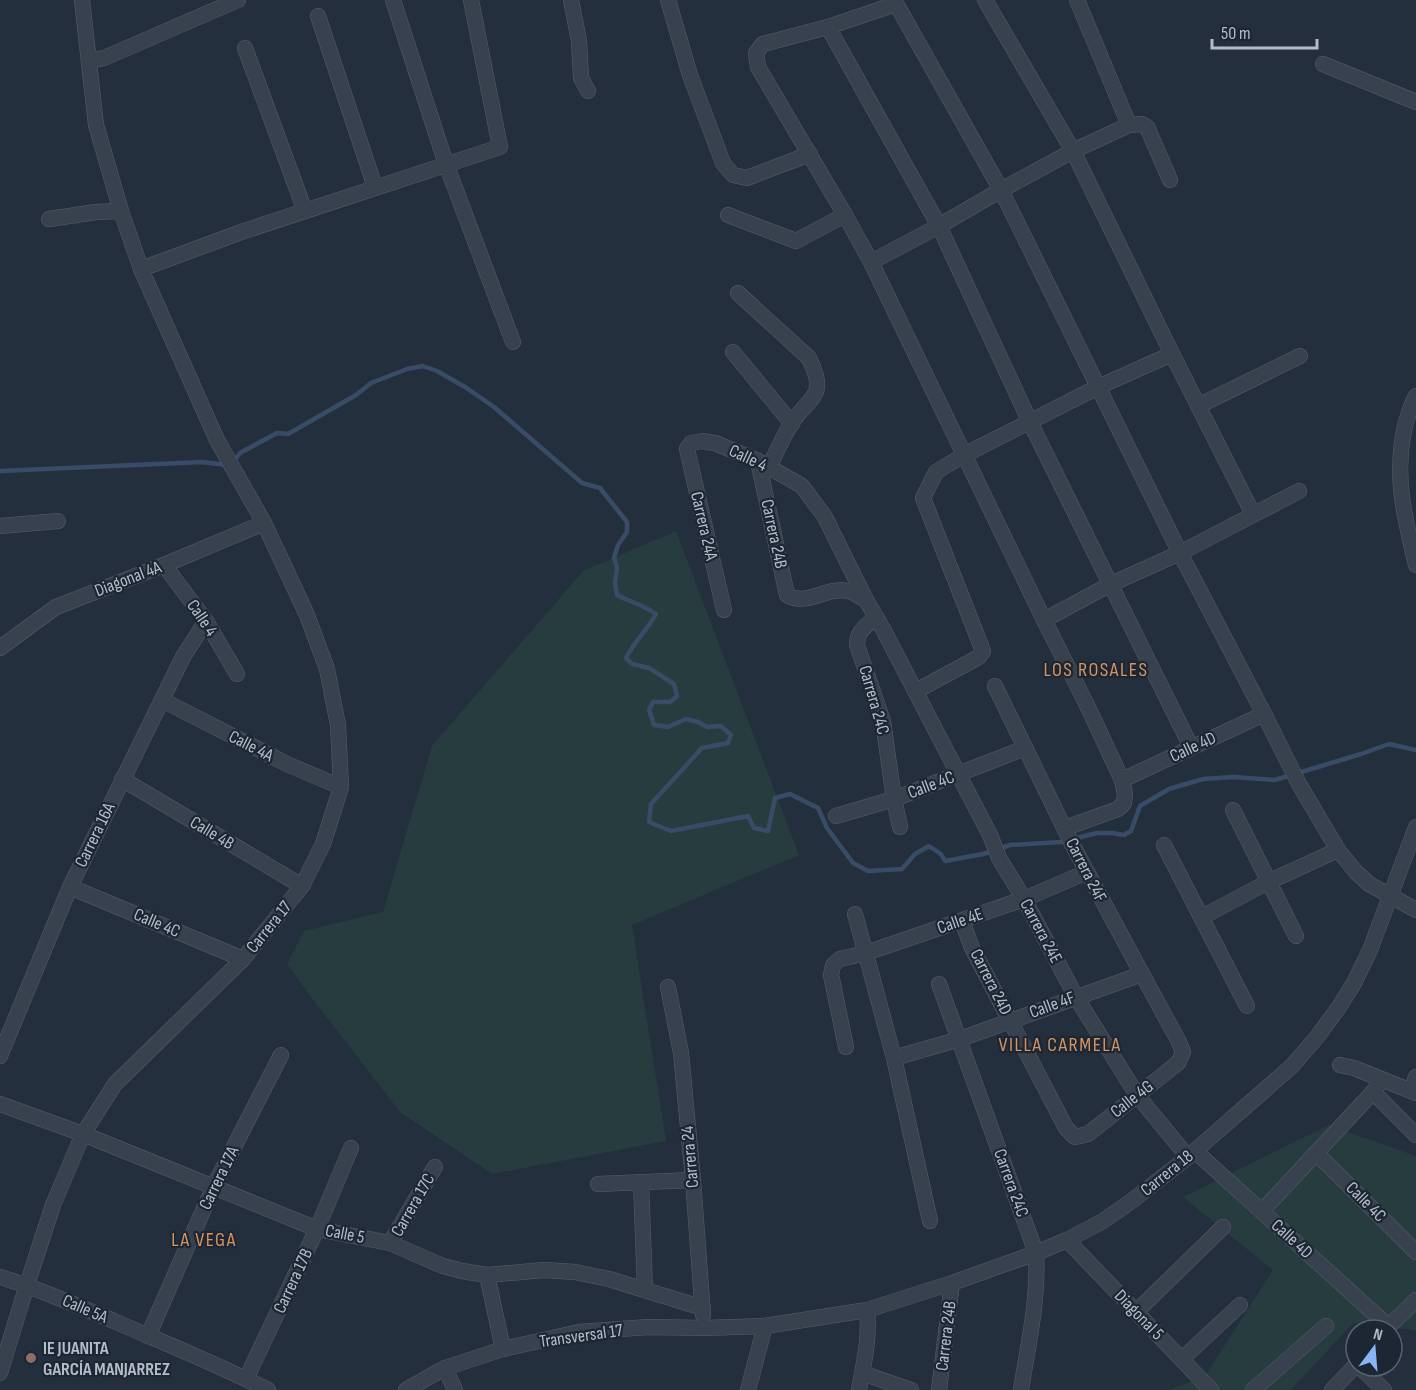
<svg xmlns="http://www.w3.org/2000/svg" width="1416" height="1390" viewBox="0 0 1416 1390" font-family="'Sofia Sans Condensed',sans-serif">
<style>
.green{fill:#263c3f}
.lines{fill:none;stroke-linecap:round;stroke-linejoin:round}
.stream{stroke:#394c67;stroke-width:4.5}
.minor-casing{stroke:#565f6c;stroke-width:16}
.minor{stroke:#38414e;stroke-width:15}
.education-dot{fill:#8d6e63;stroke:#1d2633;stroke-width:2}
.labels{text-anchor:middle;dominant-baseline:central;stroke-width:4.5;stroke-linejoin:round;paint-order:stroke}
.street-label{font-size:18px;fill:#b4bcc9;stroke:#1d2633}
.poi-label{font-size:18px;font-weight:bold;fill:#b4bcc9;stroke:#1d2633;text-anchor:start}
.neighbourhood-label{font-size:20px;letter-spacing:1.5px;fill:#d59563;stroke:#1d2633}
</style>
<rect width="100%" height="100%" fill="#242f3e"/>
<g class="green">
<polygon points="676,531 799,855 632,925 666,1141 492,1174 400,1112 308,993 287,964 304,931 383,912 432,746 583,571"/>
<polygon points="1329,1125 1416,1156 1416,1332 1414,1330 1353,1323 1291,1390 1169,1390 1205,1376 1273,1270 1183,1197"/>
</g>
<g class="lines">
<g class="stream">
<path d="M234,461L240,453L277,433L288,434L356,395L371,383L407,369L423,366L437,371L465,387L494,407L582,483L600,488L627,522V532L618,545L614,558L617,567L615,583L617,595C630,602 644,605 656,614C647,630 634,642 626,658L632,664L649,668L674,684L677,696L670,702H653L649,710L654,725L668,727L686,719L698,722L707,727L721,726L731,735L728,743L702,748L651,804L649,822L671,831L748,816L754,828L768,831L775,798L790,794L818,808L827,828L853,863L868,871L902,869L915,854L929,846L941,854L945,861L983,854L1010,845L1061,842L1097,833H1112L1124,835L1131,831L1140,806L1169,789L1203,779L1234,777L1275,780L1361,754L1389,744L1416,750"/>
<polyline points="0,471 202,462 228,465"/>
</g>
<g class="minor-casing">
<g id="minor">
<polyline points="393,0 446,164 513,342"/>
<polyline points="571,0 579,41 581,78 588,91"/>
<polyline points="668,0 690,75 723,163 733,175 747,178 810,154"/>
<polyline points="894,0 1001,190 1180,553 1264,714 1299,784 1338,850 1356,872 1369,884 1416,910"/>
<polyline points="985,0 1073,151 1172,354 1253,514"/>
<polyline points="1077,0 1129,125"/>
<polyline points="896,4 828,27 763,44 756,53 758,67 845,215 871,262 1044,620 1086,703 1122,780 1125,794 1124,803 1118,809 1065,828"/>
<polyline points="318,16 375,187"/>
<polyline points="828,27 939,226 1030,422 1191,747"/>
<polyline points="245,48 305,211"/>
<polyline points="89,61 104,58 238,0"/>
<polyline points="1323,64 1416,102"/>
<polyline points="728,215 796,241 845,215"/>
<polyline points="49,219 96,212 121,211"/>
<polyline points="871,262 939,226 1001,190 1073,151 1129,125 1141,124 1147,127 1170,180"/>
<polyline points="141,269 244,231 500,147 471,0"/>
<path d="M738,293L809,358C828,398 811,394 791,424C783,437 776,453 769,467"/>
<polyline points="733,352 792,424"/>
<path d="M1416,396C1411,405 1409,413 1406,422C1393,472 1404,516 1416,565"/>
<polyline points="1198,406 1300,356"/>
<path d="M758,461L787,595C806,607 827,586 848,591C854,592 860,597 866,600"/>
<polyline points="0,526 58,521"/>
<polyline points="164,565 206,621 237,674"/>
<polyline points="724,610 687,449 691,443 702,441 715,443 758,461 802,486 825,517 866,600 883,629 990,835 999,858 1024,899 1076,997 1137,1095 1188,1157"/>
<path d="M876,617C866,626 857,631 857,645L883,721L894,799L900,827"/>
<polyline points="1044,620 1111,584 1180,553 1299,491"/>
<polyline points="0,648 56,607 164,565 264,523"/>
<polyline points="916,691 979,657 983,651 923,498 936,472 964,455 1098,387 1172,354"/>
<polyline points="162,700 289,765 341,787"/>
<polyline points="122,779 302,886"/>
<polyline points="1122,780 1264,714"/>
<polyline points="1233,810 1296,936"/>
<polyline points="836,816 894,799 1025,748"/>
<polyline points="1164,845 1247,1006"/>
<polyline points="70,887 243,959"/>
<polyline points="855,914 894,1058 930,1221"/>
<polyline points="1202,917 1268,882 1338,850"/>
<polyline points="962,921 972,948 1066,1128 1075,1137 1088,1134 1178,1063 1183,1052 1179,1042 1142,974 1072,844 995,686"/>
<path d="M939,984L1036,1253C1039,1299 1028,1345 1021,1390"/>
<polyline points="668,987 681,1053 693,1180 703,1315"/>
<polyline points="846,1047 831,975 833,965 840,959 866,953 1024,899 1087,872"/>
<polyline points="0,1056 70,887 183,657 206,621"/>
<polyline points="894,1058 960,1039 1142,974"/>
<polyline points="1340,1065 1354,1068 1416,1093"/>
<polyline points="1411,1091 1416,1077"/>
<polyline points="1373,1092 1416,1135"/>
<polyline points="0,1104 83,1134 317,1229 390,1243 443,1266 462,1271 487,1275 544,1270 575,1272 609,1279 703,1308"/>
<polyline points="1195,1151 1388,1326"/>
<polyline points="1316,1153 1416,1252"/>
<polyline points="641,1182 645,1290"/>
<polyline points="598,1184 693,1180"/>
<polyline points="1262,1211 1373,1092 1382,1080"/>
<polyline points="1067,1240 1211,1390"/>
<polyline points="390,1243 435,1167"/>
<polyline points="487,1275 503,1349"/>
<path d="M0,1277C40,1289 78,1306 116,1322C167,1344 219,1365 268,1390"/>
<polyline points="1136,1312 1223,1227"/>
<polyline points="1385,1330 1416,1300"/>
<polyline points="148,1336 213,1188 281,1055"/>
<polyline points="1182,1359 1240,1305"/>
<polyline points="1359,1366 1384,1390"/>
<polyline points="445,1368 455,1390"/>
<polyline points="0,1373 27,1285 53,1205 83,1134 115,1084 243,959 302,886 323,844 341,787 338,725 327,669 307,615 264,523 217,440 141,269 121,211 96,125 82,0"/>
<polyline points="862,1373 911,1390"/>
<polyline points="246,1379 317,1229 351,1148"/>
<polyline points="406,1390 445,1368 503,1349 579,1332 648,1327 705,1328 765,1326 867,1310 952,1283 1036,1253 1067,1240 1103,1221 1133,1200 1188,1157 1292,1066 1317,1037 1339,1007 1354,983 1370,950 1416,827"/>
<polyline points="748,1390 765,1326"/>
<path d="M859,1390C864,1363 870,1337 867,1310"/>
<polyline points="939,1390 952,1283"/>
<polyline points="1253,1390 1326,1326"/>
<polyline points="1332,1390 1356,1365"/>
</g>
</g>
<use href="#minor" class="minor"/>
</g>
<circle class="education-dot" cx="31" cy="1358" r="6"/>
<g class="labels">
<g class="street-label">
<text transform="translate(748 458) rotate(25)">Calle 4</text>
<text transform="translate(704 526) rotate(77)">Carrera 24A</text>
<text transform="translate(774 534) rotate(78)">Carrera 24B</text>
<text transform="translate(128 579) rotate(-21)">Diagonal 4A</text>
<text transform="translate(202 618) rotate(56)">Calle 4</text>
<text transform="translate(874 700) rotate(74)">Carrera 24C</text>
<text transform="translate(251 746) rotate(27)">Calle 4A</text>
<text transform="translate(1193 747) rotate(-25)">Calle 4D</text>
<text transform="translate(931 785) rotate(-21)">Calle 4C</text>
<text transform="translate(212 833) rotate(31)">Calle 4B</text>
<text transform="translate(95 835) rotate(-64)">Carrera 16A</text>
<text transform="translate(1086 870) rotate(63)">Carrera 24F</text>
<text transform="translate(960 921) rotate(-19)">Calle 4E</text>
<text transform="translate(157 923) rotate(23)">Calle 4C</text>
<text transform="translate(269 927) rotate(-51)">Carrera 17</text>
<text transform="translate(1041 931) rotate(62)">Carrera 24E</text>
<text transform="translate(991 982) rotate(63)">Carrera 24D</text>
<text transform="translate(1052 1005) rotate(-20)">Calle 4F</text>
<text transform="translate(1132 1099) rotate(-38)">Calle 4G</text>
<text transform="translate(690 1157) rotate(-95)">Carrera 24</text>
<text transform="translate(1167 1173) rotate(-39)">Carrera 18</text>
<text transform="translate(219 1178) rotate(-64)">Carrera 17A</text>
<text transform="translate(1011 1183) rotate(70)">Carrera 24C</text>
<text transform="translate(1366 1202) rotate(45)">Calle 4C</text>
<text transform="translate(413 1205) rotate(-60)">Carrera 17C</text>
<text transform="translate(345 1234) rotate(11)">Calle 5</text>
<text transform="translate(1292 1239) rotate(42)">Calle 4D</text>
<text transform="translate(293 1281) rotate(-65)">Carrera 17B</text>
<text transform="translate(85 1309) rotate(23)">Calle 5A</text>
<text transform="translate(1139 1315) rotate(46)">Diagonal 5</text>
<text transform="translate(581 1336) rotate(-8)">Transversal 17</text>
<text transform="translate(946 1336) rotate(-83)">Carrera 24B</text>
</g>
<g class="poi-label">
<text x="43" y="1348">IE JUANITA<tspan x="43" dy="21">GARCÍA MANJARREZ</tspan></text>
</g>
<g class="neighbourhood-label">
<text x="1096" y="670">LOS ROSALES</text>
<text x="1060" y="1045">VILLA CARMELA</text>
<text x="204" y="1240">LA VEGA</text>
</g>
</g>
<g transform="translate(1374 1348) rotate(16)"><circle r="28" fill="#1d2633" stroke="#59626f" stroke-width="1.5"/>
<path d="M0-4.5L10 22L0 15L-10 22Z" fill="#8ab4f8"/>
<text y="-9" font-size="16" font-weight="bold" text-anchor="middle" fill="#b4bcc9">N</text>
</g>
<path d="M1212 39v9h105v-9" fill="none" stroke="#b4bcc9" stroke-width="3"/>
<text x="1221" y="39" font-size="18" fill="#b4bcc9" stroke="#1d2633" stroke-width="4.5" paint-order="stroke">50 m</text>
</svg>
